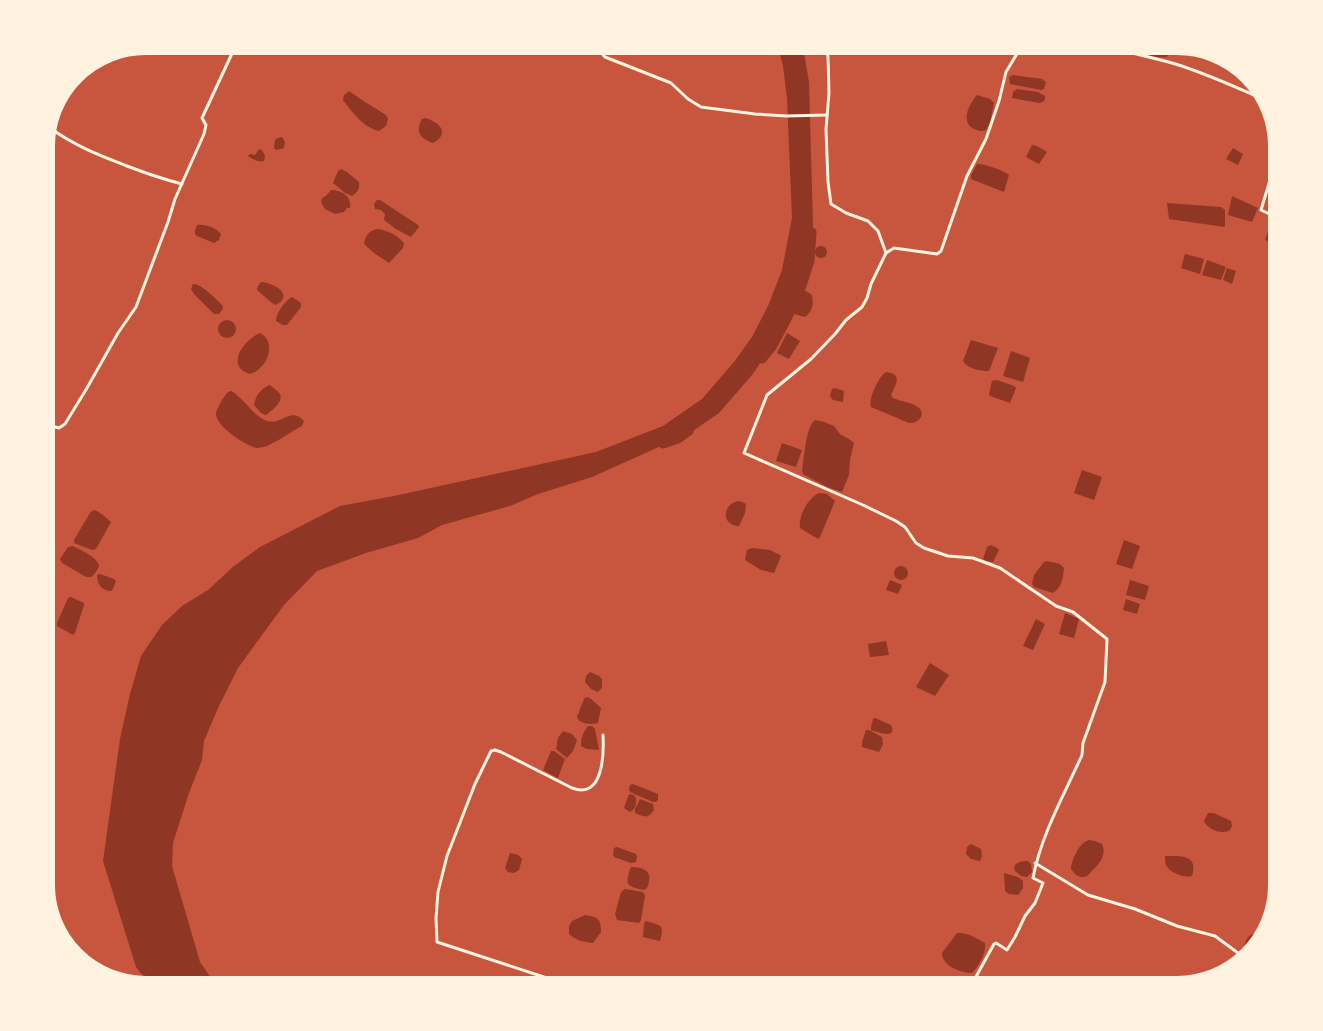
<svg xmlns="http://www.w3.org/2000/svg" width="1323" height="1031" viewBox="0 0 1323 1031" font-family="Helvetica,sans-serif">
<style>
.water{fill:#8f3625}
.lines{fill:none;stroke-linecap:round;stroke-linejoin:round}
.river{stroke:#8f3625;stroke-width:9}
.minor{stroke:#fff3e0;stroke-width:3}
.rim{fill:none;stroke:#fff3e0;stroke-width:2}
</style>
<rect width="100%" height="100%" fill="#c8553d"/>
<g class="water">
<path d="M519,47H550C543,58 526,56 519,47Z"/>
<polygon points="778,47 803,47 809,82 813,225 810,257 806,276 772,346 752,375 719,413 690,433 592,477 538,494 510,506 442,525 418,538 366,553 317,571 284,605 238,668 218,708 204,741 202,760 189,793 173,843 172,866 200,962 215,984 149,984 136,967 103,861 120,739 130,694 141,656 162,625 182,606 208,590 234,566 260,547 340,506 394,496 596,452 663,426 702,399 734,362 752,337 768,306 782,270 792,218 787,98 783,66"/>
<path d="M1124,47H1172L1167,57C1158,59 1131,52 1124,47Z"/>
<polygon points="1013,75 1042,79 1046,82 1044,89 1041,90 1010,84 1009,77"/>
<polygon points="1017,89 1038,92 1045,96 1045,99 1043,102 1039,103 1012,98 1013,92"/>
<path d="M349,91L365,102L386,115L388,119L386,126L379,131C364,128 352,112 343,100L344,95Z"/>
<path d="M977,95L990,99L994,103L990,123L986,130C981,132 979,131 974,129C960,122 969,104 977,95Z"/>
<path d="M425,118C439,122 451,133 433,143C420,139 415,131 422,119Z"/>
<polygon points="282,137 285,142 284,148 276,150 274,148 275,140 278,138"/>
<polygon points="1032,145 1037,146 1047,152 1039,164 1026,157"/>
<polygon points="1233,148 1243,154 1238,165 1226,159"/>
<path d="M259,149L262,150L265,156L264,161C259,162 253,160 248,156L250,154L255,155Z"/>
<path d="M977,164C986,164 1002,170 1009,175L1004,192L971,179V175Z"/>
<path d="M341,169L347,172L359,182C360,189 357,193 352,196L345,193L333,183L338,171Z"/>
<path d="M331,190C341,190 352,196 350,208H347L344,212L335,214L325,209L321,202L322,198L326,196Z"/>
<polygon points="1232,196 1258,208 1252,222 1228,215"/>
<polygon points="377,200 380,200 418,225 419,227 411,237 409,236 396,229 384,220 385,214 381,210 375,209 374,204"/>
<polygon points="1167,203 1221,207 1225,210 1225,227 1169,219"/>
<polygon points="1273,218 1276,219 1276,244 1265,240"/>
<path d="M197,225C205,224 216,228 221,234L219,240L214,243L197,236L195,234V231Z"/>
<path d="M378,229C389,231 397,235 404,243L403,248L389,263L374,253L364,244C365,235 370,230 378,229Z"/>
<circle cx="821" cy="252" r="6"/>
<polygon points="1185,254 1204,259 1200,274 1181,268"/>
<polygon points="1207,260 1226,267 1221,280 1202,275"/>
<polygon points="1227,268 1236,271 1232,284 1223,280"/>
<path d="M261,282C273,283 295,294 276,305L272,303L257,290L258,286Z"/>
<path d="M193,284C201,283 217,300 223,306L222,310L219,314H214L194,294L191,289Z"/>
<path d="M804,290L811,294C815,302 812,312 805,317L794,314L792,311C792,304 797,294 804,290Z"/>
<path d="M292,297L301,303V307L287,325H283L276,321C276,313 285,301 292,297Z"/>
<circle cx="227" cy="329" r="9"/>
<path d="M260,333C278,343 267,369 250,374C248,373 244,372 242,370C229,358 248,338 260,333Z"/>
<polygon points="787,333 800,341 789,359 777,353"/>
<path d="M971,340L998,348L989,371C980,371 968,369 963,361Z"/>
<polygon points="1011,351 1030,358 1023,382 1003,376"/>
<path d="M886,372C903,374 896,384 891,395L893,398C901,402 914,402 920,409C926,417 916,424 909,423L871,407C868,399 879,376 886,372Z"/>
<polygon points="997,380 1014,386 1016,388 1010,403 990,396 989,394 992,381"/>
<path d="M269,385H270C273,388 278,391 280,394C284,402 271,411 266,415L261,413L254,405C256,395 260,390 269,385Z"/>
<polygon points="835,388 844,391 843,402 833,400 830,396 832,389"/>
<path d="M231,391C244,398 254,417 267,421C282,425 291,406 304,421L302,426C289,432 271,448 257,448C247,447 214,425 216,413C217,408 224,396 228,392Z"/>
<path d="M815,420L824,422L834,426L840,434L849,439L854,443L850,460L849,475L842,492L827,487L803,474L802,470C804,459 806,426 815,420Z"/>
<polygon points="782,443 802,450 796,467 776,461"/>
<polygon points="1082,470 1102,477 1094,500 1074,493"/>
<path d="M819,493L827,494L835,501L820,537L818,539L800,528C798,516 808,498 819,493Z"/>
<path d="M738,501L742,502L746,504L745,513L739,526C721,525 722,505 738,501Z"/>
<polygon points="95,510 103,515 111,522 96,549 92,550 74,543 74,540 90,513 92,511"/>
<polygon points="1124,540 1140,546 1132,569 1116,564"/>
<polygon points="991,545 997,548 999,550 993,562 986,561 983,559 987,547"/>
<path d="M73,546C79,549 99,558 99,566C98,570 94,574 92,577H86L62,563L60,559L68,547Z"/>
<polygon points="752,548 770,550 780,555 781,556 774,573 761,570 745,560 747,550"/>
<path d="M1047,561L1060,564L1064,568C1063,578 1062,587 1053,593L1034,587L1032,584L1034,575L1044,562Z"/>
<circle cx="901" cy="573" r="7"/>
<path d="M100,574L114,579L116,581L113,589L111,591C102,591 97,584 97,575Z"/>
<polygon points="890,580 902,585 898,594 886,590"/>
<polygon points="1130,580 1149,586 1145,600 1126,595"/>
<polygon points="71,597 84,603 84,605 75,633 73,635 57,626 57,623 68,598"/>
<polygon points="1126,599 1140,604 1137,614 1123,610"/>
<polygon points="1065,613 1079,619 1074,638 1059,634"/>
<polygon points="1036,619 1045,624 1033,650 1023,646"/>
<polygon points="886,641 889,655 870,657 868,644"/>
<polygon points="930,663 949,675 935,696 916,687"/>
<polygon points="590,672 599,676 602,679 602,688 598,692 591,689 585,682 586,676"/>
<path d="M586,697L590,698L601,708L598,723C591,725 579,724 577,717L584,699Z"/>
<path d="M875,718L891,725C898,740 877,732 871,730V727L873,719Z"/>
<path d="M588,726H592L595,729L599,750L587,749L581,746C581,737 583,733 588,726Z"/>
<polygon points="866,730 869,730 882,737 883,744 879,752 862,747 862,742"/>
<polygon points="563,731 572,734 577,740 573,751 567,758 556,749 558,738"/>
<polygon points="551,751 554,751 565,759 558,778 543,770"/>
<polygon points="633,784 658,794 658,800 656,802 653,802 630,792 629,789 630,785"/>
<path d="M629,794L634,795L636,798C637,803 635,810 630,812L624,808Z"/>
<path d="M640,799L653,804L654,810C648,819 644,817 635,813V809Z"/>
<path d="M1208,813H1214L1231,821L1232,826L1230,830C1222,835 1208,830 1204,821Z"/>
<path d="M1089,840L1095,841L1102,844C1107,856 1099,864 1091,872C1089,874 1087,877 1084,877C1078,878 1074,873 1071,869V867C1073,857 1079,843 1089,840Z"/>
<polygon points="971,844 981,849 982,856 980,861 971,859 966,854 967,847"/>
<polygon points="617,847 636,854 637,857 636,862 631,863 614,857 613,854 614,848"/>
<polygon points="510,853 518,855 522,859 519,870 514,873 508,872 505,868"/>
<path d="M1165,856C1180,856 1199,854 1192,876C1185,878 1173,874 1168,868C1165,865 1165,861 1165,856Z"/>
<path d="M1028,861L1031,864L1032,872L1027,877L1021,876L1015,871L1014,867C1017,861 1023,861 1028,861Z"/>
<path d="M631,867C641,867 652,870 649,881C648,886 648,888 644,890C627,886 625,886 630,869Z"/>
<polygon points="1004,873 1018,877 1023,881 1023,888 1018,895 1009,894 1005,891"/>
<polygon points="625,889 643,892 645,896 641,920 639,923 617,920 615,914 621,892"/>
<path d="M585,915C598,917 601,919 601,932L593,943C584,942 575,940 569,934V926L572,921Z"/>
<path d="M646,921C661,926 665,924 660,941L643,937L644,923Z"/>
<path d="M957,933C968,932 976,938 985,943C986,954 979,966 972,973C961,973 942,966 942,953Z"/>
<path d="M1253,934L1259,938L1255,945L1246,953L1244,949C1245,942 1246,937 1253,934Z"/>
</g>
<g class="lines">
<g class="river">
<polyline points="762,359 772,347 787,319 802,286 810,261 812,232"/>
<polyline points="663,444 678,439 689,431"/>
</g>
<g class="minor">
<polyline points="605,47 603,55 605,57 671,83 688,99 701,107 755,114 786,116 827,115"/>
<polyline points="826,47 828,57 829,93 826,129 828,182 831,204 846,213 868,221 878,231 886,253"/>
<path d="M1110,47C1130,53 1151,57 1172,63C1203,72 1233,86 1263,99"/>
<path d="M50,128C75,146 99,155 127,166C145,173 163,179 182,184"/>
<polyline points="1276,160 1261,210 1276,217"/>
<polyline points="47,425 59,428 65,424 87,388 118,333 136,307 168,222 175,199 204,134 206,125 202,118 235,47"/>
<polyline points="1035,863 1088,895 1135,909 1177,926 1215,936 1242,956"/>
<path d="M553,984V980L437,942L436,918L438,892L447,856L475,784L491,751L495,750L501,752L572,788C603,800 604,755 603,735"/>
<path d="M972,984L994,944L996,943L1007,950L1015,937L1025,916L1035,903L1043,883L1033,878C1041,835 1064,795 1082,755L1083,743L1105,682L1107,639L1073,612L1056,606L1000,568L973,558L948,556L924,548L916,543L905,527L896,521L863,505L744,453L767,395L811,359L835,334L846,320L862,307L867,298L871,284L886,253L894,248L937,254L941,251L967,176L986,139L999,101L1006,72L1021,47"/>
</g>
</g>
<path d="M0 0H1323V1031H0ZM146 54H1177A92 92 0 0 1 1269 146V885A92 92 0 0 1 1177 977H146A92 92 0 0 1 54 885V146A92 92 0 0 1 146 54Z" fill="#fff3e0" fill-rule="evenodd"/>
<path class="rim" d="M146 54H1177A92 92 0 0 1 1269 146V885A92 92 0 0 1 1177 977H146A92 92 0 0 1 54 885V146A92 92 0 0 1 146 54Z"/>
</svg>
